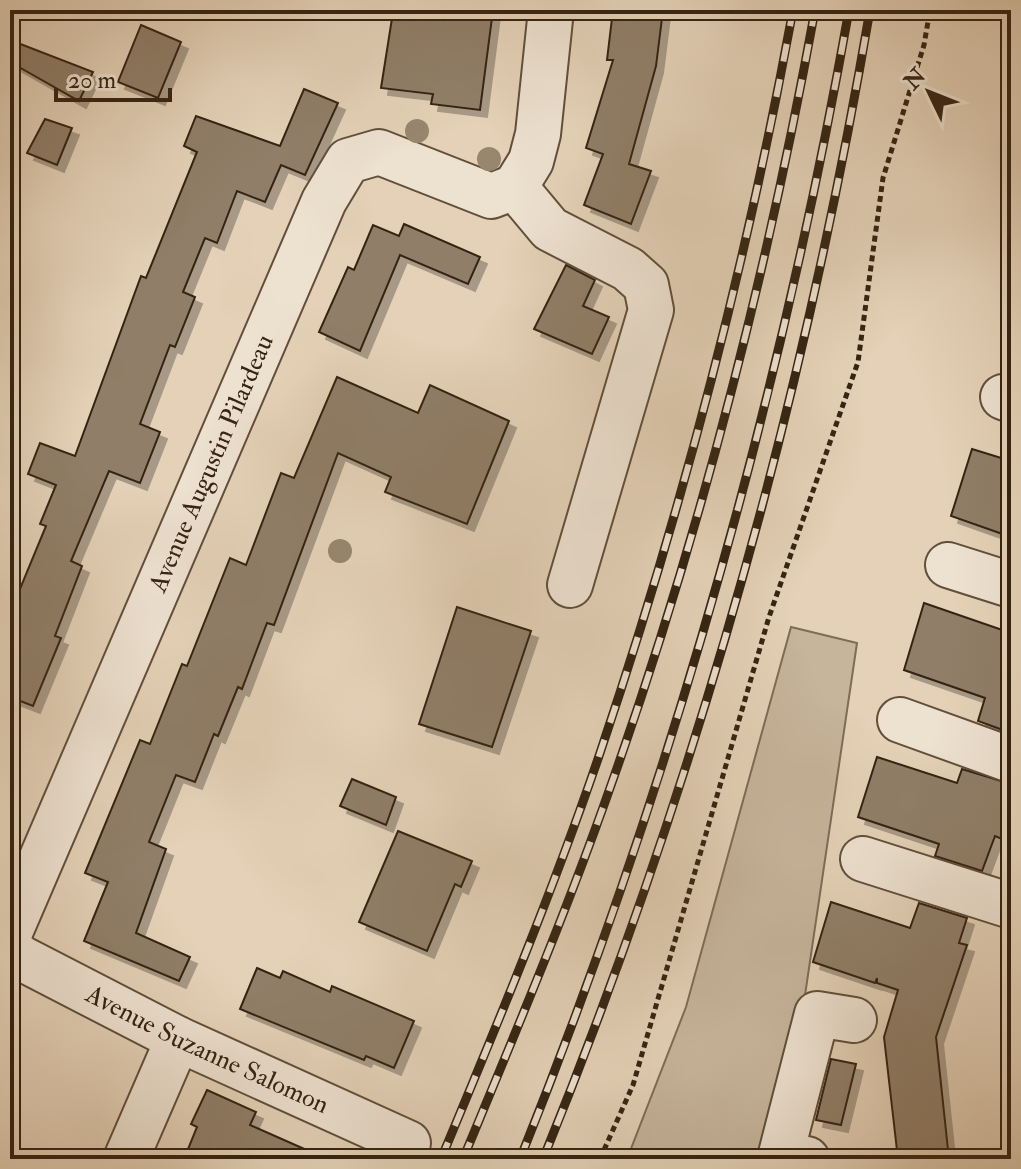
<svg xmlns="http://www.w3.org/2000/svg" width="1021" height="1169" viewBox="0 0 1021 1169" font-family="'IM FELL Double Pica',serif">
<style>
.green{fill:#c6b49b;stroke:#7e6c56;stroke-width:2}
.building{fill:#907e68;stroke:#352412;stroke-width:2;filter:url(#shadow)}
.lines{fill:none;stroke-linecap:round;stroke-linejoin:round}
.minor-casing{stroke:#614f3b;stroke-width:48}
.path{stroke:#352412;stroke-width:5;stroke-dasharray:6 4;stroke-linecap:butt}
.minor{stroke:#ede1d0;stroke-width:44}
.rail-casing{stroke:#352412;stroke-width:9}
.rail{stroke:#ede1d0;stroke-width:6;stroke-dasharray:18;stroke-linecap:butt}
.tree{fill:#98866f}
.labels{text-anchor:middle;dominant-baseline:central;stroke-width:6;stroke-linejoin:round;paint-order:stroke}
.street-label{font-size:26px;fill:#352412;stroke:#ede1d0}
</style>
<defs>
<filter id="shadow"><feDropShadow dx="7" dy="7" stdDeviation="0" flood-color="#0004"/></filter>
</defs>
<rect width="100%" height="100%" fill="#e4d1b7"/>
<filter id="stains"><feTurbulence type="fractalNoise" baseFrequency=".0025" numOctaves="4"/><feColorMatrix values="0 0 0 0 .2 0 0 0 0 .09 0 0 0 0 .02 0 0 0 .5 -.17"/></filter>
<radialGradient id="worn" r=".72"><stop offset=".6" stop-color="#630" stop-opacity="0"/><stop offset="1" stop-color="#630" stop-opacity=".3"/></radialGradient>
<polygon class="green" points="791,627 857,643 795,1063 774,1159 627,1159 686,1007"/>
<g class="building">
<polygon points="444,10 493,10 480,110 431,104 433,94 381,88 393,12 443,20"/>
<polygon points="613,10 663,10 656,66 629,164 651,171 631,224 584,205 603,154 586,148 613,60 607,60"/>
<polygon points="141,25 181,42 158,98 118,82"/>
<polygon points="10,40 93,72 79,101 10,62"/>
<polygon points="304,89 338,103 305,175 281,165 265,202 237,191 217,243 205,238 183,292 195,297 175,347 170,345 140,424 160,432 140,483 109,471 71,561 82,566 55,636 61,638 33,706 10,697 10,613 46,526 40,524 56,485 28,474 40,443 75,456 141,276 146,278 197,152 184,146 196,116 280,146"/>
<polygon points="45,119 72,128 57,165 27,153"/>
<polygon points="404,224 480,257 468,284 400,255 360,351 319,332 348,267 354,270 373,225 399,236"/>
<polygon points="566,265 595,280 583,306 609,317 592,354 534,329"/>
<polygon points="337,377 418,413 430,385 509,421 467,524 385,492 391,477 338,453 274,625 267,623 242,689 238,687 218,736 214,734 195,782 176,775 149,842 166,849 136,933 190,957 179,981 84,941 108,882 85,873 140,740 150,744 182,664 187,666 230,558 246,565 281,473 294,478"/>
<polygon points="972,449 1011,461 1011,537 951,516"/>
<polygon points="924,603 1011,633 1011,733 978,721 985,698 904,670"/>
<polygon points="457,607 531,631 492,747 419,724"/>
<polygon points="877,757 957,783 962,769 1011,784 1011,812 1002,839 995,836 982,871 935,856 939,844 858,817"/>
<polygon points="352,779 396,797 386,825 340,806"/>
<polygon points="398,831 472,861 461,887 455,884 427,951 359,922"/>
<polygon points="831,902 910,928 919,903 967,918 959,943 967,945 936,1037 949,1159 898,1159 884,1037 898,990 877,983 877,978 875,983 813,962"/>
<polygon points="257,968 280,978 283,971 330,992 332,986 414,1021 394,1068 366,1056 364,1060 240,1009"/>
<polygon points="831,1059 856,1064 841,1125 816,1120"/>
<polygon points="207,1090 256,1112 250,1125 327,1159 184,1159 197,1127 191,1124"/>
</g>
<g class="lines">
<g class="minor-casing">
<g id="minor">
<polyline points="515,187 550,229 628,269 646,285 651,310 570,585"/>
<polyline points="515,187 531,161 538,134 551,10"/>
<polyline points="1003,397 1011,400"/>
<polyline points="948,565 1011,585"/>
<polyline points="900,720 1011,760"/>
<polyline points="863,859 1011,906"/>
<path id="s1" d="M10,932L324,201L348,161L379,152L491,196L515,187"/>
<path id="s2" d="M10,949L21,958L178,1039L408,1143"/>
<polyline points="126,1159 178,1039"/>
<polyline points="807,1159 781,1154 817,1014 854,1020"/>
</g>
</g>
<polyline class="path" points="600,1159 633,1085 769,617 858,362 883,178 924,45 930,10"/>
<use href="#minor" class="minor"/>
<g class="rail-casing">
<g id="rail">
<path d="M441,1159C497,1025 553,891 600,753C682,510 747,262 793,10"/>
<path d="M463,1159C514,1036 566,913 610,788C700,535 767,274 815,10"/>
<path d="M520,1159C670,786 779,405 849,10"/>
<path d="M543,1159C694,789 803,404 870,10"/>
</g>
</g>
<use href="#rail" class="rail"/>
</g>
<g class="tree">
<circle cx="417" cy="131" r="12"/>
<circle cx="489" cy="159" r="12"/>
<circle cx="340" cy="551" r="12"/>
</g>
<g class="labels">
<g class="street-label">
<text stroke="none"><textPath href="#s1" startOffset="510">Avenue Augustin Pilardeau</textPath></text>
<text stroke="none"><textPath href="#s2" startOffset="222">Avenue Suzanne Salomon</textPath></text>
</g>
</g>
<rect width="1021" height="1169" fill="none" stroke="#e4d1b7" stroke-width="40"/>
<rect x="12" y="12" width="997" height="1145" fill="none" stroke="#352412" stroke-width="4"/>
<rect x="20" y="20" width="981" height="1129" fill="none" stroke="#352412" stroke-width="2"/>
<g transform="translate(929 92) rotate(313)" stroke="#ede1d0" stroke-width="6" paint-order="stroke">
<path d="M0-6L14 30L0 20L-14 30Z" fill="#352412"/>
<text y="-12" font-size="22" font-weight="bold" text-anchor="middle" fill="#352412">N</text>
</g>
<path d="M56 88v12h114v-12" fill="none" stroke="#352412" stroke-width="4"/>
<text x="68" y="88" font-size="24" fill="#352412" stroke="#ede1d0" stroke-width="6" paint-order="stroke">20 m</text>
<rect width="100%" height="100%" filter="url(#stains)"/>
<rect width="100%" height="100%" fill="url(#worn)"/>
</svg>
